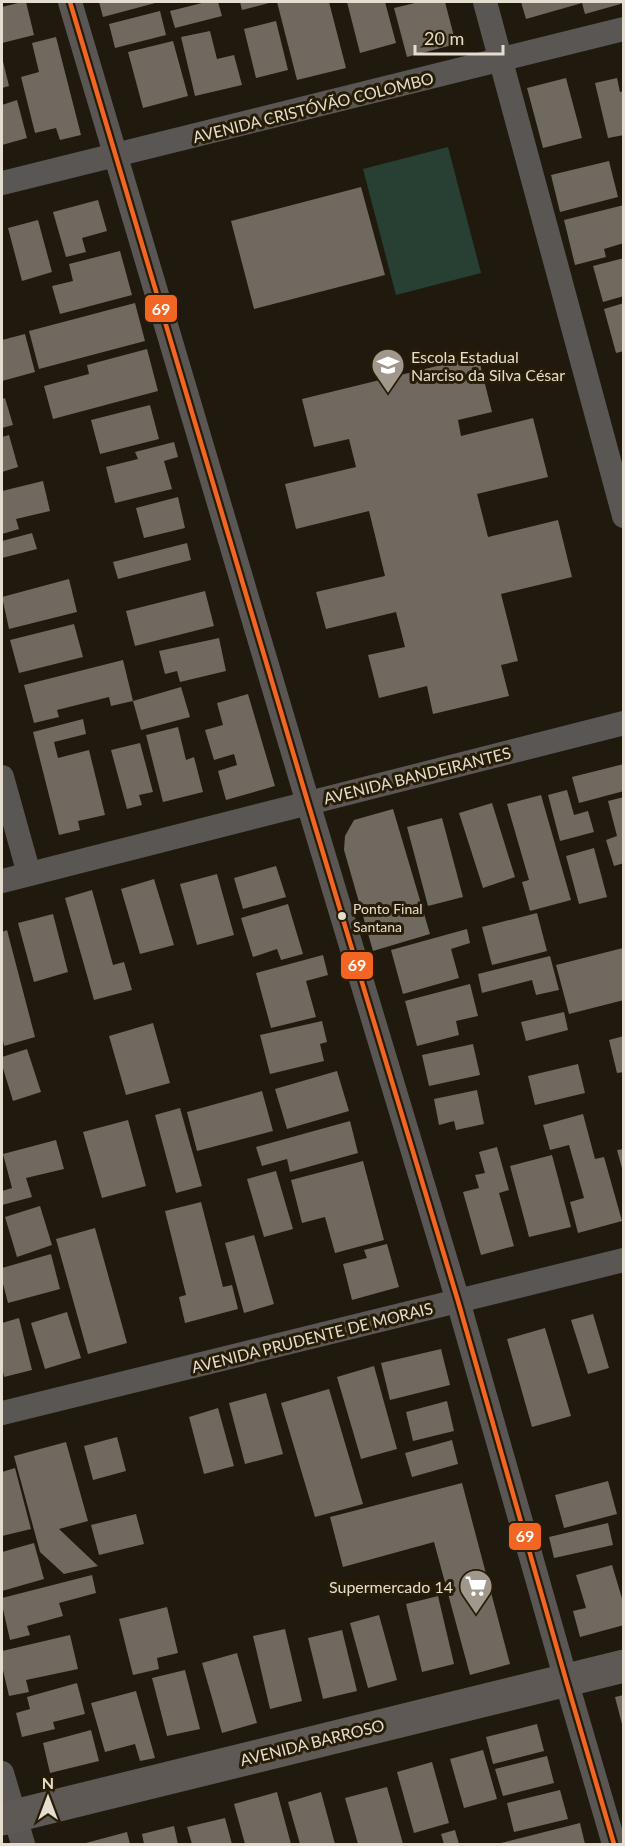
<svg xmlns="http://www.w3.org/2000/svg" width="625" height="1846" viewBox="0 0 625 1846" font-family="Lato,sans-serif">
<style>
.green{fill:#284033}
.building{fill:#6f695f}
.lines{fill:none;stroke-linecap:round;stroke-linejoin:round}
.street{stroke:#5a5654;stroke-width:24}
.secondary{stroke:#5e5954;stroke-width:33}
.bus-1-casing{stroke:#271c06;stroke-width:9}
.bus-1{stroke:#f26522;stroke-width:4.5}
.bus-dot{fill:#e5ddd0;stroke:#271c06;stroke-width:2}
.labels{text-anchor:middle;dominant-baseline:central;stroke-width:6;stroke-linejoin:round;paint-order:stroke}
.bus-label{font-size:14px;fill:#e5ddd0;stroke:#271c06;text-anchor:start}
.street-label{font-size:16px;fill:#e5ddd0;stroke:#271c06}
.poi-label{font-size:16px;fill:#e5ddd0;stroke:#271c06;text-anchor:start}
.line-badge{stroke:#271c06;stroke-width:2}
.badge-label{font-size:16px;text-anchor:middle;font-weight:bold;fill:#fff}
</style>
<rect width="100%" height="100%" fill="#1f190e"/>
<polygon class="green" points="448,147 481,273 396,295 363,169"/>
<g class="building">
<polygon points="22,2 26,2 34,35 2,43 2,7"/>
<polygon points="99,2 159,2 103,17"/>
<polygon points="206,2 218,2 222,16 175,28 170,11"/>
<polygon points="240,2 273,2 242,10"/>
<polygon points="277,2 329,2 346,68 297,80"/>
<polygon points="347,2 385,2 396,43 360,53"/>
<polygon points="419,2 445,2 456,44 407,57 394,8"/>
<polygon points="521,2 624,2 624,3 585,14 582,3 526,19"/>
<polygon points="160,11 166,35 115,48 109,24"/>
<polygon points="276,21 288,70 256,78 244,29"/>
<polygon points="210,31 217,59 234,55 242,85 195,96 181,37"/>
<polygon points="56,37 81,135 60,140 56,128 35,133 21,77 39,72 32,43"/>
<polygon points="173,41 188,96 143,108 128,52"/>
<polygon points="2,57 9,86 2,88"/>
<polygon points="566,78 582,138 543,148 527,88"/>
<polygon points="617,78 620,92 624,91 624,135 608,138 595,83"/>
<polygon points="17,100 27,138 2,145 2,105"/>
<polygon points="609,161 618,197 560,212 551,175"/>
<polygon points="361,187 385,275 254,309 231,221"/>
<polygon points="98,200 107,231 82,238 86,252 66,257 53,212"/>
<polygon points="624,205 624,243 604,249 606,257 575,265 564,220"/>
<polygon points="38,220 52,272 22,281 8,228"/>
<polygon points="120,251 132,295 60,314 52,286 73,281 69,264"/>
<polygon points="624,258 624,296 603,302 593,266"/>
<polygon points="135,303 145,341 39,369 29,331"/>
<polygon points="624,303 624,351 616,353 604,309"/>
<polygon points="25,334 35,372 2,381 2,340"/>
<polygon points="147,349 158,391 53,419 44,386 89,374 87,365"/>
<polygon points="478,356 492,412 458,420 461,436 533,418 548,477 477,494 488,537 558,520 572,577 501,594 518,661 501,665 509,696 433,714 427,686 379,698 368,655 405,647 396,612 326,629 316,592 385,576 369,511 296,529 285,484 356,467 349,439 314,447 302,399"/>
<polygon points="5,398 13,425 2,428 2,399"/>
<polygon points="150,405 159,439 100,454 91,420"/>
<polygon points="9,435 18,467 2,472 2,437"/>
<polygon points="174,442 178,457 164,461 172,489 115,503 106,467 138,459 135,452"/>
<polygon points="43,481 50,511 16,519 19,529 2,534 2,491"/>
<polygon points="178,497 185,528 144,538 136,508"/>
<polygon points="32,533 37,549 2,558 2,541"/>
<polygon points="187,543 191,560 118,579 113,562"/>
<polygon points="69,579 77,612 9,629 2,597"/>
<polygon points="205,591 214,626 135,646 126,611"/>
<polygon points="74,624 83,657 19,673 10,640"/>
<polygon points="219,638 226,671 180,682 177,671 165,674 159,651"/>
<polygon points="123,660 133,701 111,706 109,697 57,710 59,717 34,723 24,685"/>
<polygon points="181,687 190,717 141,730 133,701"/>
<polygon points="248,694 275,786 226,800 218,771 237,765 234,754 214,760 205,730 223,725 217,703"/>
<polygon points="83,719 86,734 54,742 58,758 89,750 105,815 78,821 80,830 59,835 33,732"/>
<polygon points="178,727 186,760 194,757 203,792 163,802 146,735"/>
<polygon points="140,743 153,792 139,795 142,805 127,809 111,750"/>
<polygon points="624,764 624,791 579,803 572,777"/>
<polygon points="567,790 574,815 588,811 594,832 560,841 548,795"/>
<polygon points="541,795 571,900 530,911 522,882 529,880 507,804"/>
<polygon points="624,797 624,863 614,866 606,840 617,836 608,801"/>
<polygon points="492,803 515,877 483,888 459,813"/>
<polygon points="393,809 430,934 373,951 344,850 345,836 354,820"/>
<polygon points="442,818 463,897 428,906 407,827"/>
<polygon points="594,848 607,897 579,904 566,856"/>
<polygon points="276,866 286,897 243,909 234,878"/>
<polygon points="217,874 234,935 197,945 180,884"/>
<polygon points="154,879 174,945 140,954 121,889"/>
<polygon points="92,890 113,965 124,962 132,990 94,1000 65,898"/>
<polygon points="288,904 303,954 281,960 277,949 253,957 241,918"/>
<polygon points="537,913 547,951 492,965 482,927"/>
<polygon points="53,914 68,972 34,982 18,923"/>
<polygon points="467,929 470,943 451,949 459,978 403,994 391,950"/>
<polygon points="7,930 35,1037 4,1046 2,1036 2,932"/>
<polygon points="623,948 624,1000 569,1014 556,965"/>
<polygon points="323,955 328,975 306,981 316,1017 271,1028 256,973"/>
<polygon points="550,956 559,990 536,995 532,980 482,993 478,974"/>
<polygon points="470,984 478,1016 456,1021 459,1035 417,1046 405,1001"/>
<polygon points="564,1012 568,1030 526,1041 521,1022"/>
<polygon points="322,1021 327,1042 320,1044 324,1061 270,1074 260,1035"/>
<polygon points="153,1023 170,1083 126,1095 109,1036"/>
<polygon points="624,1036 624,1072 617,1073 609,1040"/>
<polygon points="473,1044 480,1075 429,1086 422,1055"/>
<polygon points="27,1049 41,1092 13,1101 2,1065 2,1057"/>
<polygon points="578,1064 585,1093 535,1105 528,1076"/>
<polygon points="337,1071 349,1111 287,1129 275,1089"/>
<polygon points="477,1090 484,1124 456,1130 454,1121 439,1125 434,1099"/>
<polygon points="262,1091 273,1131 197,1151 187,1112"/>
<polygon points="180,1108 202,1186 176,1193 155,1115"/>
<polygon points="583,1114 595,1159 604,1157 622,1221 578,1233 570,1202 584,1198 569,1145 550,1150 543,1125"/>
<polygon points="128,1120 146,1186 102,1198 83,1132"/>
<polygon points="350,1121 358,1153 290,1172 287,1159 262,1166 256,1147"/>
<polygon points="56,1140 64,1169 26,1178 32,1197 2,1205 2,1191 12,1188 3,1154"/>
<polygon points="497,1147 509,1190 499,1193 514,1246 481,1255 463,1192 479,1188 475,1175 485,1173 479,1152"/>
<polygon points="624,1149 624,1172 623,1172 617,1150"/>
<polygon points="552,1155 571,1227 529,1237 510,1166"/>
<polygon points="363,1161 384,1240 335,1253 325,1217 302,1223 291,1180"/>
<polygon points="276,1171 293,1229 264,1237 247,1179"/>
<polygon points="201,1202 223,1287 232,1285 238,1309 185,1323 179,1297 186,1295 165,1211"/>
<polygon points="40,1206 52,1245 17,1257 5,1217"/>
<polygon points="95,1228 127,1343 88,1354 56,1239"/>
<polygon points="254,1235 274,1304 244,1313 225,1243"/>
<polygon points="387,1244 399,1287 352,1300 343,1264 367,1258 364,1250"/>
<polygon points="51,1254 60,1289 8,1303 2,1280 2,1268"/>
<polygon points="67,1312 81,1358 45,1369 31,1323"/>
<polygon points="593,1314 609,1368 588,1374 571,1320"/>
<polygon points="19,1318 32,1370 4,1377 2,1367 2,1323"/>
<polygon points="545,1328 571,1416 532,1427 507,1339"/>
<polygon points="441,1349 450,1385 390,1400 381,1363"/>
<polygon points="374,1366 397,1449 361,1459 337,1377"/>
<polygon points="329,1389 363,1504 315,1517 281,1403"/>
<polygon points="266,1393 283,1454 245,1464 229,1403"/>
<polygon points="447,1401 454,1431 413,1441 406,1412"/>
<polygon points="218,1408 234,1466 204,1474 189,1417"/>
<polygon points="117,1437 126,1471 93,1480 84,1446"/>
<polygon points="452,1440 458,1464 412,1477 405,1453"/>
<polygon points="66,1442 88,1521 59,1529 98,1566 64,1574 40,1552 14,1456"/>
<polygon points="15,1468 31,1529 2,1536 2,1472"/>
<polygon points="608,1481 617,1514 564,1528 555,1495"/>
<polygon points="462,1483 510,1664 470,1675 434,1542 343,1567 330,1517"/>
<polygon points="136,1514 144,1544 99,1555 91,1525"/>
<polygon points="608,1523 613,1545 554,1558 549,1537"/>
<polygon points="34,1543 44,1579 2,1591 2,1552"/>
<polygon points="612,1565 624,1605 624,1625 580,1637 573,1611 586,1608 576,1575"/>
<polygon points="92,1575 96,1593 59,1603 63,1616 27,1626 30,1635 10,1640 2,1605 2,1598"/>
<polygon points="438,1596 454,1664 422,1672 406,1604"/>
<polygon points="167,1607 178,1653 157,1658 159,1669 133,1675 119,1619"/>
<polygon points="379,1615 397,1680 368,1688 350,1623"/>
<polygon points="285,1629 302,1701 270,1709 253,1636"/>
<polygon points="342,1630 357,1691 323,1699 308,1638"/>
<polygon points="70,1635 78,1669 26,1680 29,1692 9,1696 2,1666 2,1651"/>
<polygon points="237,1653 257,1723 222,1733 202,1663"/>
<polygon points="185,1670 200,1729 167,1736 152,1678"/>
<polygon points="77,1683 85,1714 53,1722 55,1729 22,1737 16,1713 30,1709 27,1697"/>
<polygon points="136,1691 155,1758 140,1761 135,1744 105,1752 91,1703"/>
<polygon points="624,1695 624,1728 623,1728 615,1697"/>
<polygon points="537,1724 544,1751 493,1764 486,1737"/>
<polygon points="91,1730 99,1761 50,1773 43,1743"/>
<polygon points="483,1750 497,1799 464,1808 450,1759"/>
<polygon points="547,1756 554,1783 503,1796 495,1769"/>
<polygon points="432,1762 449,1823 414,1833 397,1772"/>
<polygon points="387,1787 403,1844 358,1844 345,1798"/>
<polygon points="560,1790 568,1819 514,1832 507,1803"/>
<polygon points="277,1792 291,1844 245,1844 234,1804"/>
<polygon points="321,1792 335,1844 300,1844 288,1802"/>
<polygon points="225,1818 232,1844 192,1844 187,1827"/>
<polygon points="580,1823 585,1844 497,1844"/>
<polygon points="174,1826 178,1844 144,1844 142,1834"/>
<polygon points="455,1830 459,1844 444,1844 441,1834"/>
<polygon points="127,1832 130,1844 82,1844"/>
</g>
<g class="lines">
<g class="street">
<polyline points="70,2 308,803 458,1301 566,1680 614,1844"/>
<polyline points="485,2 624,516"/>
<polyline points="2,183 624,29"/>
<polyline points="2,777 29,874"/>
<polyline points="2,881 624,723"/>
<polyline points="2,1413 624,1260"/>
<polyline points="2,1773 23,1844"/>
</g>
<polyline class="secondary" points="2,1819 624,1666"/>
<g class="bus-1-casing">
<polyline id="bus-1" points="70,2 308,803 458,1301 566,1680 614,1844"/>
</g>
<use href="#bus-1" class="bus-1"/>
</g>
<defs>
<g id="school-pin" transform="scale(1.725)"><path d="M0 17L-7.5 6A9.5 9.5 0 1 1 7.5 6Z" fill="#a0988c" stroke="#271c06"/><path d="M0-5L7-2L0 1L-7-2ZM-4 1L0 2.5L4 1V4Q0 6-4 4Z" fill="#fff"/></g>
<g id="supermarket-pin" transform="scale(1.725)"><path d="M0 17L-7.5 6A9.5 9.5 0 1 1 7.5 6Z" fill="#a0988c" stroke="#271c06"/><path d="M-6-5.5h2.5l.6 2H6L4.5 2H-2.5L-4.4-4H-6ZM-1.5 3.2a1.3 1.3 0 1 0 .1 0ZM3 3.2a1.3 1.3 0 1 0 .1 0Z" fill="#fff"/></g>
</defs>
<g fill-rule="evenodd">
<use href="#school-pin" x="388" y="365"/>
<use href="#supermarket-pin" x="476" y="1586"/>
</g>
<circle class="bus-dot" cx="342" cy="916" r="5"/>
<g class="labels">
<g class="bus-label">
<text x="353" y="908">Ponto Final<tspan x="353" dy="18">Santana</tspan></text>
</g>
<g class="street-label">
<text transform="translate(313 107) rotate(-14)">AVENIDA CRISTÓVÃO COLOMBO</text>
<text transform="translate(417 775) rotate(-14)">AVENIDA BANDEIRANTES</text>
<text transform="translate(312 1337) rotate(-14)">AVENIDA PRUDENTE DE MORAIS</text>
<text transform="translate(312 1742) rotate(-14)">AVENIDA BARROSO</text>
</g>
<g class="poi-label">
<text x="411" y="356">Escola Estadual<tspan x="411" dy="18">Narciso da Silva César</tspan></text>
<text x="453" y="1586" text-anchor="end">Supermercado 14</text>
</g>
</g>
<g class="line-badge">
<rect x="144" y="294" width="34" height="29" rx="6" fill="#f26522"/>
<rect x="340" y="951" width="34" height="29" rx="6" fill="#f26522"/>
<rect x="508" y="1522" width="34" height="29" rx="6" fill="#f26522"/>
</g>
<g class="badge-label">
<text x="161" y="315">69</text>
<text x="357" y="971">69</text>
<text x="525" y="1542">69</text>
</g>
<rect width="625" height="1846" fill="none" stroke="#e5ddd0" stroke-width="6"/>
<g transform="translate(48 1798)" stroke="#271c06" stroke-width="4.5" paint-order="stroke">
<path d="M0-4.5L10 22L0 15L-10 22Z" fill="#e5ddd0"/>
<text y="-9" font-size="16" font-weight="bold" text-anchor="middle" fill="#e5ddd0">N</text>
</g>
<path d="M415 45v9h88v-9" fill="none" stroke="#e5ddd0" stroke-width="3"/>
<text x="424" y="45" font-size="18" fill="#e5ddd0" stroke="#271c06" stroke-width="4.5" paint-order="stroke">20 m</text>
</svg>
